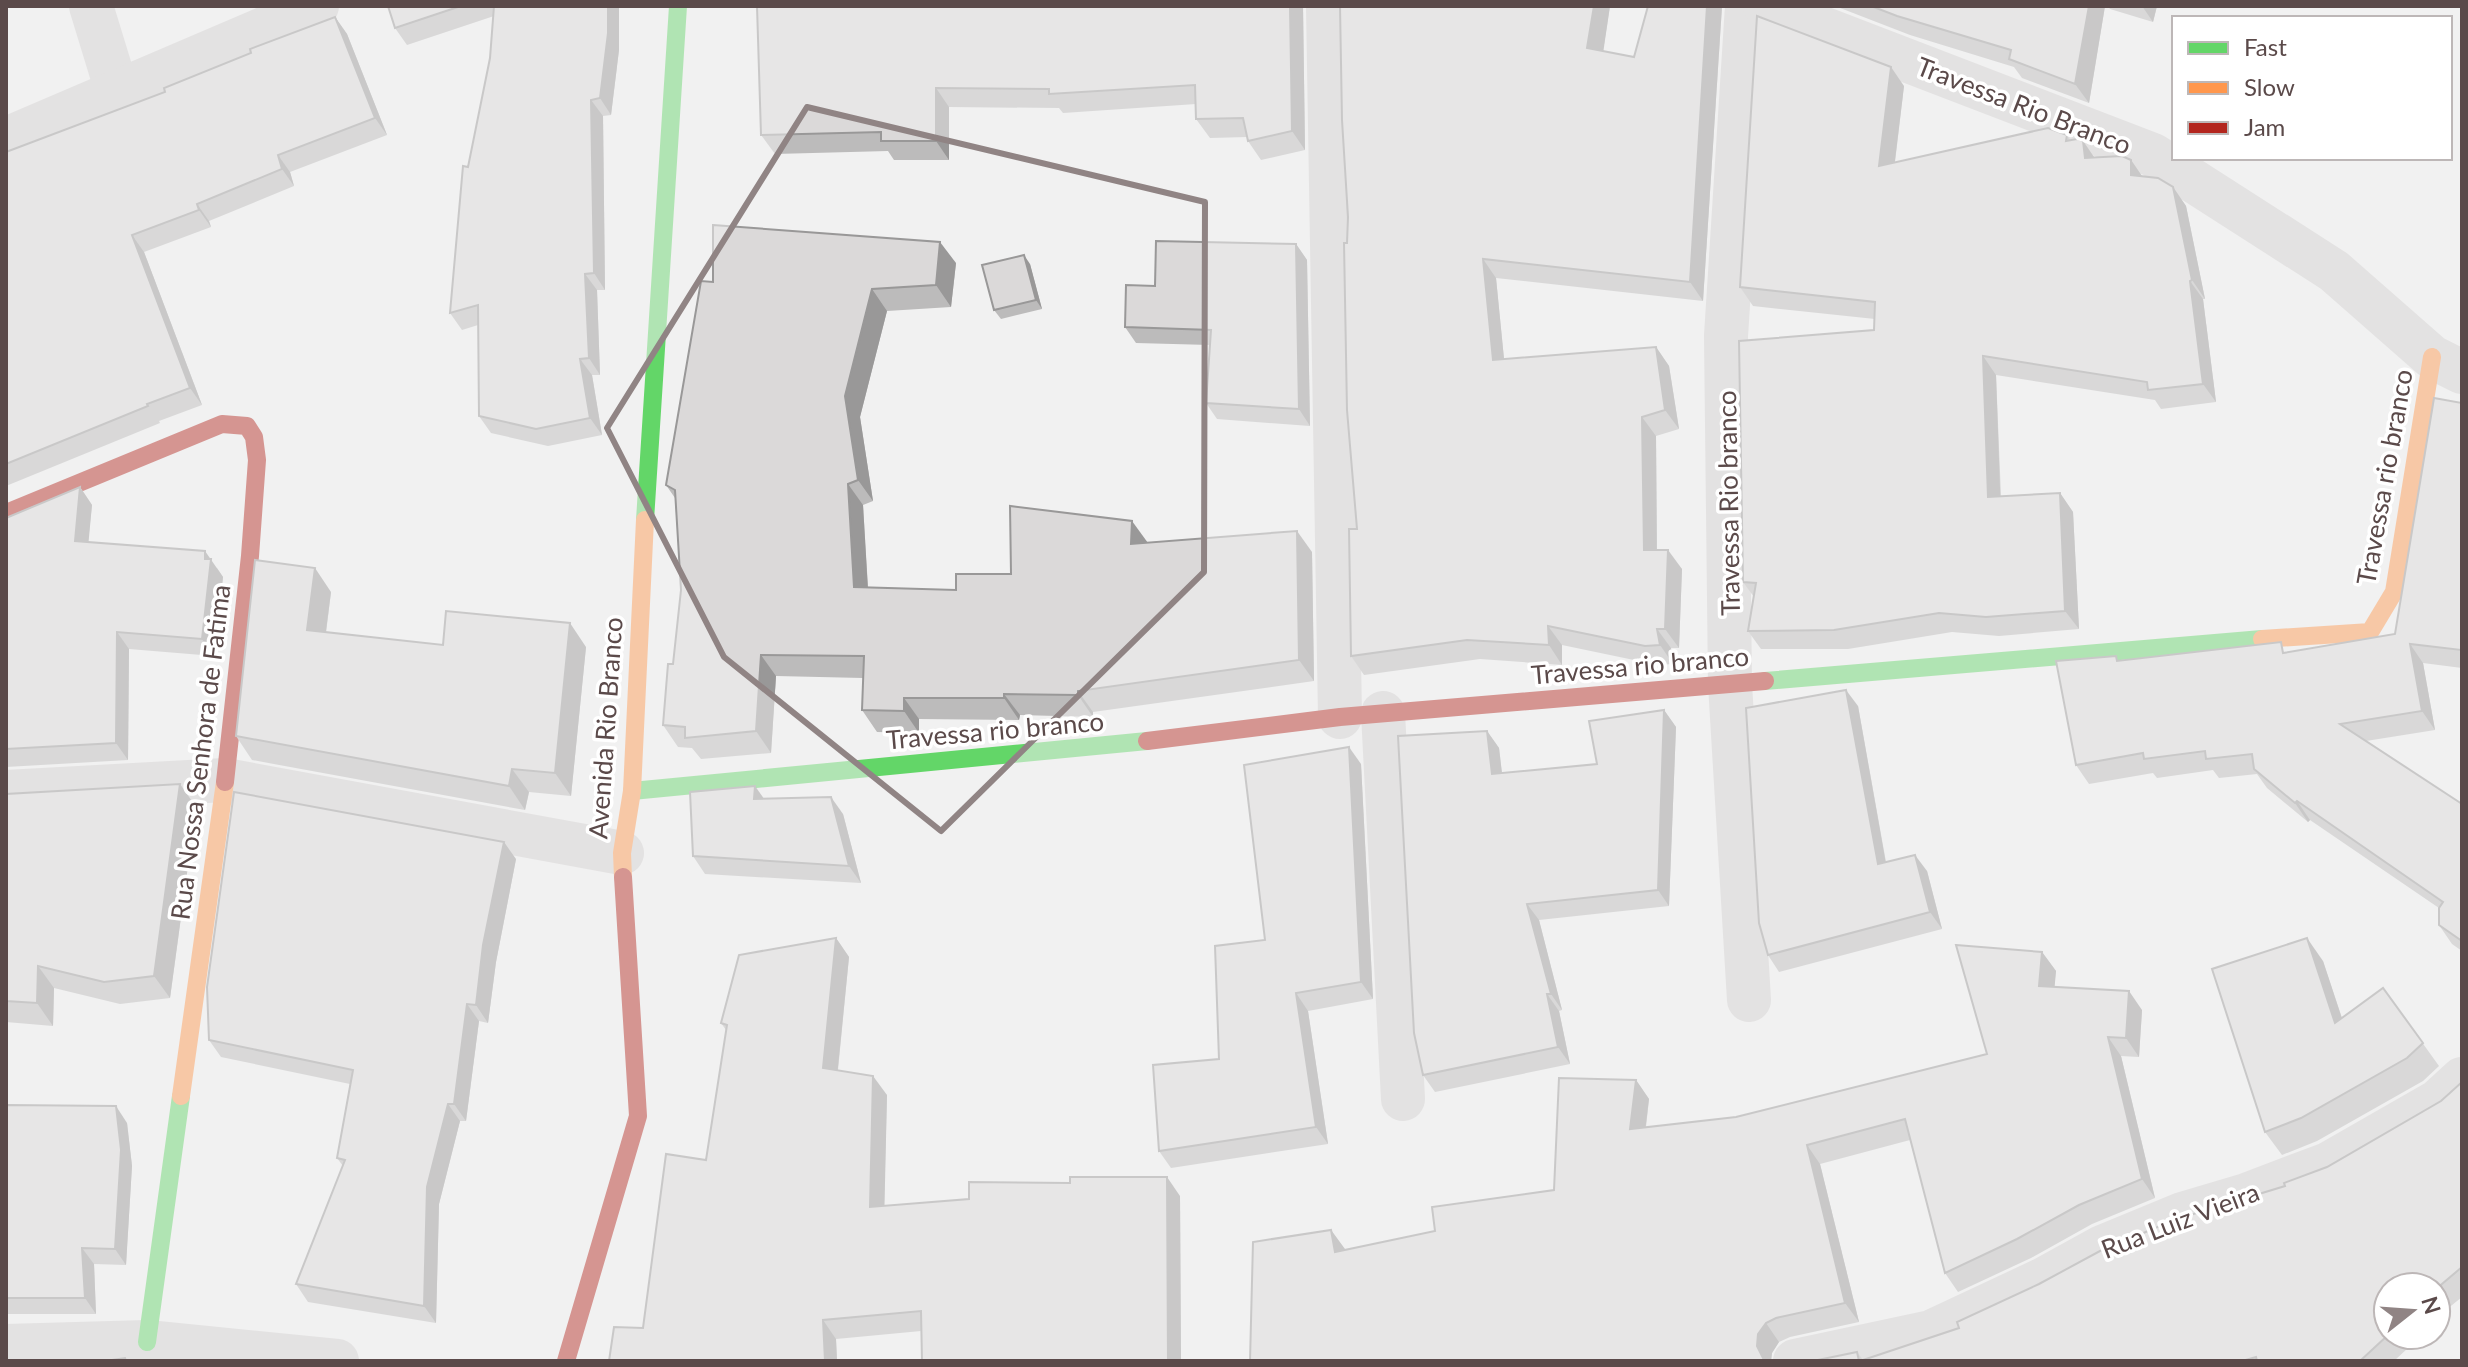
<svg xmlns="http://www.w3.org/2000/svg" width="2468" height="1367" viewBox="0 0 2468 1367" font-family="Lato,sans-serif">
<style>
.lines{fill:none;stroke-linecap:round;stroke-linejoin:round}
.street{stroke:#d3d0d0;stroke-width:44}
.fast{stroke:#63d668;stroke-width:18}
.slow{stroke:#ff974d;stroke-width:18}
.jam{stroke:#b3261e;stroke-width:18}
.wall{fill:#bcbbbb}
.shaded-wall{fill:#999898}
.building{fill:#dbd9d9;stroke:#999898;stroke-width:2}
.marked{fill:none;stroke:#908484;stroke-width:6;stroke-linejoin:round}
.labels{text-anchor:middle;dominant-baseline:central;stroke-width:7;stroke-linejoin:round;paint-order:stroke}
.street-label{font-size:26px;fill:#5b4a4a;stroke:#fff}
</style>
<rect width="100%" height="100%" fill="#f1f1f1"/>
<g class="lines">
<g class="street">
<polyline points="91,6 117,91"/>
<polyline points="1328,6 1340,717"/>
<polyline points="1747,6 1726,336 1730,684 1749,1000"/>
<polyline points="1765,6 2153,155 2334,271 2432,357 2462,372"/>
<polyline points="6,139 317,6"/>
<polyline points="1383,713 1403,1099"/>
<polyline points="6,792 225,780 622,853"/>
<polyline points="6,1346 147,1342 337,1361"/>
<polyline points="1795,1361 1931,1332 2042,1280 2102,1247 2182,1214 2246,1195 2328,1164 2438,1101 2462,1079"/>
</g>
<g class="fast">
<polyline points="645,520 678,6"/>
<polyline points="1765,681 2262,639"/>
<polyline points="632,791 1147,741"/>
<polyline points="147,1342 181,1096"/>
</g>
<g class="slow">
<polyline points="2262,639 2370,632 2394,592 2432,357"/>
<polyline points="623,877 622,853 632,791 645,520"/>
<polyline points="181,1096 225,782"/>
</g>
<g class="jam">
<polyline points="6,513 222,424 247,426 254,437 257,460 250,556 225,782"/>
<polyline points="1147,741 1340,717 1765,681"/>
<polyline points="566,1361 638,1116 623,877"/>
</g>
</g>
<g class="wall">
<polygon points="388,6 619,6 619,50 611,115 603,116 605,290 597,290 600,375 592,375 602,435 548,446 491,433 479,416 478,325 462,330 450,313 468,167 490,58 494,16 407,45 395,28"/>
<polygon points="757,6 1303,6 1305,150 1261,160 1248,141 1247,137 1210,138 1196,119 1196,104 1063,113 1059,108 949,107 949,160 894,160 888,151 775,154 761,135"/>
<polygon points="1340,6 1610,6 1603,51 1634,57 1648,6 1722,6 1703,301 1496,278 1504,359 1656,347 1669,366 1679,429 1656,436 1657,550 1682,569 1679,648 1671,648 1673,664 1658,665 1562,645 1562,665 1480,659 1364,675 1351,656 1357,529"/>
<polygon points="1835,6 2105,6 2089,103 2022,78 2014,67 1910,35"/>
<polygon points="2108,6 2157,6 2153,22 2110,9"/>
<polygon points="335,17 347,34 387,135 290,172 294,186 209,221 211,227 144,252 202,405 159,421 160,423 6,486 6,152 165,92"/>
<polygon points="1904,86 1895,162 2067,135 2070,140 2083,141 2094,157 2131,160 2142,176 2173,187 2186,206 2205,299 2203,299 2216,402 2161,409 2155,400 1996,375 2001,496 2060,493 2073,512 2079,629 1999,636 1952,632 1848,649 1761,649 1748,631 1754,597 1743,582 1874,330 1875,319 1753,306 1740,287"/>
<polygon points="1296,244 1307,260 1310,426 1217,419 1206,403 1210,345 1136,343 1125,327 1155,286"/>
<polygon points="956,263 951,307 887,311 860,417 873,501 863,505 868,587 956,590 1011,574 1147,542 1312,552 1314,681 1093,712 1093,717 1020,715 1019,720 919,719 919,733 877,732 862,710 863,678 776,676 771,753 701,759 692,748 678,747 663,725 673,664 681,590 675,498 666,485 713,282"/>
<polygon points="1030,264 1042,309 1001,319 994,310"/>
<polygon points="2462,403 2462,668 2423,663 2435,730 2366,741 2462,804 2462,951 2452,944 2439,925 2439,908 2310,820 2308,822 2267,788 2257,774 2219,778 2213,770 2157,778 2153,773 2089,784 2076,765 2120,661 2288,652 2395,634"/>
<polygon points="80,487 92,505 88,542 217,568 223,577 214,656 129,649 128,760 6,767 6,518"/>
<polygon points="331,592 326,633 443,645 586,647 571,796 529,792 525,810 252,760 236,736"/>
<polygon points="1858,706 1886,862 1927,871 1942,929 1779,972 1768,955"/>
<polygon points="1664,710 1676,727 1669,906 1539,920 1562,1010 1559,1011 1570,1064 1435,1092 1423,1075 1487,731 1499,748 1502,773 1597,764"/>
<polygon points="1361,764 1373,999 1308,1011 1328,1144 1171,1168 1159,1151 1219,1059 1265,940"/>
<polygon points="6,794 196,807 170,998 120,1004 54,988 53,1026 6,1022"/>
<polygon points="764,798 843,814 861,883 705,874 693,856"/>
<polygon points="516,859 496,962 488,1023 479,1021 466,1121 460,1121 439,1204 436,1323 308,1302 296,1284 343,1166 337,1158 350,1084 221,1057 209,1040"/>
<polygon points="836,938 849,957 838,1070 887,1095 884,1206 1180,1196 1181,1361 922,1361 921,1331 836,1339 837,1361 609,1361 643,1328 706,1160 726,1030 721,1023"/>
<polygon points="2042,952 2056,971 2054,986 2142,1010 2139,1057 2121,1056 2155,1198 2092,1224 2031,1258 1958,1292 1945,1273 1910,1140 1820,1164 1859,1322 1790,1337 1779,1342 1772,1353 1771,1361 1250,1361 1331,1230 1345,1250 1435,1231 1554,1190 1636,1080 1649,1099 1646,1127 1736,1117 1987,1054"/>
<polygon points="2323,961 2342,1018 2383,988 2439,1066 2423,1081 2317,1141 2282,1155 2265,1132"/>
<polygon points="2462,1082 2462,1297 2436,1318 2436,1287 2388,1287 2388,1335 2422,1335 2394,1361 1813,1361 1857,1352 1863,1360 1959,1328 2327,1167 2441,1101"/>
<polygon points="6,1105 127,1123 132,1166 126,1265 94,1264 96,1314 6,1314"/>
</g>
<g class="shaded-wall">
<polygon points="608,6 619,6 619,50 611,115 600,98"/>
<polygon points="1290,6 1303,6 1305,150 1292,131"/>
<polygon points="1594,6 1610,6 1601,67 1587,48"/>
<polygon points="1707,6 1722,6 1703,301 1690,282"/>
<polygon points="2089,6 2105,6 2089,103 2075,84"/>
<polygon points="2142,6 2157,6 2153,22"/>
<polygon points="335,17 347,34 387,135 375,118"/>
<polygon points="1891,67 1904,86 1892,185 1879,166"/>
<polygon points="936,88 949,107 949,160 936,141"/>
<polygon points="591,100 603,116 605,290 594,273"/>
<polygon points="2083,141 2096,160 2085,158"/>
<polygon points="278,155 290,172 294,186 282,169"/>
<polygon points="2131,160 2144,179 2131,175"/>
<polygon points="2173,187 2186,206 2205,299 2192,280"/>
<polygon points="197,204 209,221 211,227 199,210"/>
<polygon points="132,235 144,252 202,405 190,388"/>
<polygon points="940,242 956,263 951,307 936,285"/>
<polygon points="1296,244 1307,260 1310,426 1299,409"/>
<polygon points="1024,255 1030,264 1042,309 1036,300"/>
<polygon points="1483,259 1496,278 1506,379 1493,360"/>
<polygon points="585,274 597,290 600,375 589,358"/>
<polygon points="2190,281 2203,299 2216,402 2203,384"/>
<polygon points="872,289 887,311 860,417 873,501 858,480 845,396"/>
<polygon points="1656,347 1669,366 1679,429 1665,410"/>
<polygon points="1983,356 1996,375 2001,516 1988,497"/>
<polygon points="580,359 592,375 602,435 590,418"/>
<polygon points="1642,417 1656,436 1657,569 1644,550"/>
<polygon points="848,484 863,505 869,608 854,587"/>
<polygon points="80,487 92,505 87,558 75,541"/>
<polygon points="2060,493 2073,512 2079,629 2065,611"/>
<polygon points="1132,521 1148,543 1131,544"/>
<polygon points="1297,531 1312,552 1314,681 1299,660"/>
<polygon points="1668,550 1682,569 1679,648 1665,629"/>
<polygon points="205,551 223,577 214,656 202,639"/>
<polygon points="315,568 331,592 323,654 307,630"/>
<polygon points="570,623 586,647 571,796 555,773"/>
<polygon points="1548,626 1562,645 1562,665 1549,645"/>
<polygon points="1657,629 1671,648 1673,664 1660,645"/>
<polygon points="117,632 129,649 128,760 116,743"/>
<polygon points="2410,644 2423,663 2435,730 2422,711"/>
<polygon points="761,655 776,676 771,753 756,731"/>
<polygon points="1846,690 1858,706 1889,881 1878,864"/>
<polygon points="1078,691 1093,712 1093,717 1078,695"/>
<polygon points="1004,694 1020,715 1019,720 1004,698"/>
<polygon points="904,698 919,719 919,733 904,711"/>
<polygon points="1664,710 1676,727 1669,906 1658,890"/>
<polygon points="1487,731 1499,748 1504,791 1492,774"/>
<polygon points="1349,747 1361,764 1373,999 1361,982"/>
<polygon points="512,769 529,792 525,810 509,786"/>
<polygon points="180,784 196,807 170,998 154,976"/>
<polygon points="755,786 767,803 754,799"/>
<polygon points="831,797 843,814 861,883 849,866"/>
<polygon points="2297,801 2310,820 2308,822 2295,803"/>
<polygon points="504,842 516,859 496,962 488,1023 476,1005 483,945"/>
<polygon points="1915,855 1927,871 1942,929 1930,912"/>
<polygon points="1527,904 1539,920 1562,1010 1551,994"/>
<polygon points="836,938 849,957 836,1087 823,1068"/>
<polygon points="2307,938 2323,961 2351,1046 2335,1023"/>
<polygon points="2042,952 2056,971 2053,1005 2039,986"/>
<polygon points="38,966 54,988 53,1026 37,1003"/>
<polygon points="2129,991 2142,1010 2139,1057 2126,1038"/>
<polygon points="1296,993 1308,1011 1328,1144 1316,1127"/>
<polygon points="1547,994 1559,1011 1570,1064 1558,1047"/>
<polygon points="467,1004 479,1021 466,1121 454,1104"/>
<polygon points="2108,1037 2121,1056 2155,1198 2142,1179"/>
<polygon points="873,1076 887,1095 884,1226 870,1207"/>
<polygon points="1636,1080 1649,1099 1643,1148 1630,1129"/>
<polygon points="448,1104 460,1121 439,1204 436,1323 424,1306 427,1187"/>
<polygon points="116,1106 127,1123 132,1166 126,1265 115,1249"/>
<polygon points="1807,1145 1820,1164 1859,1322 1845,1303"/>
<polygon points="1167,1177 1180,1196 1181,1361 1168,1361"/>
<polygon points="1331,1230 1345,1249 1348,1271 1335,1252"/>
<polygon points="82,1248 94,1264 96,1314 85,1298"/>
<polygon points="823,1320 836,1339 837,1361 825,1361"/>
<polygon points="1766,1323 1779,1342 1772,1353 1771,1361 1765,1361 1757,1346 1758,1334"/>
</g>
<g class="building">
<polygon points="388,6 461,6 395,28"/>
<polygon points="494,6 608,6 608,33 600,98 591,100 594,273 585,274 589,358 580,359 590,418 536,429 479,416 478,305 450,313 463,166 468,167 490,58"/>
<polygon points="757,6 1290,6 1292,131 1248,141 1243,118 1196,119 1195,85 1049,94 1049,89 936,88 936,141 881,141 881,132 761,135"/>
<polygon points="1340,6 1594,6 1587,48 1634,57 1648,6 1707,6 1690,282 1483,259 1493,360 1656,347 1665,410 1642,417 1644,550 1668,550 1665,629 1657,629 1660,645 1645,646 1548,626 1549,645 1467,640 1351,656 1349,529 1357,529 1347,410 1344,243 1347,243 1348,217 1342,120"/>
<polygon points="1871,6 2089,6 2075,84 2009,59 2011,50 1897,16"/>
<polygon points="1757,16 1891,67 1879,166 2048,128 2067,135 2066,141 2077,139 2083,141 2085,158 2122,156 2131,160 2131,175 2158,178 2173,187 2192,280 2190,281 2203,384 2148,390 2147,382 1983,356 1988,497 2060,493 2065,611 1986,617 1939,613 1834,630 1748,631 1756,583 1743,582 1739,341 1874,330 1875,302 1740,287"/>
<polygon points="335,17 375,118 278,155 282,169 197,204 199,210 132,235 190,388 147,404 148,406 6,464 6,152 165,92 164,88 251,53 250,49"/>
<polygon points="713,225 940,242 936,285 872,289 845,396 858,480 848,484 854,587 956,590 956,574 1011,574 1010,506 1132,521 1131,544 1297,531 1299,660 1078,691 1078,695 1004,694 1004,698 904,698 904,711 862,710 864,656 761,655 756,731 685,738 685,727 663,725 668,664 673,664 681,590 675,490 666,485 701,281 713,282"/>
<polygon points="1156,241 1296,244 1299,409 1206,403 1211,330 1125,327 1126,285 1155,286"/>
<polygon points="1024,255 1036,300 994,310 982,265"/>
<polygon points="2434,398 2462,403 2462,641 2461,650 2410,644 2422,711 2340,724 2462,804 2462,941 2439,925 2439,908 2443,902 2297,801 2295,803 2254,769 2252,754 2206,759 2205,751 2144,759 2143,753 2076,765 2056,661 2116,656 2117,661 2281,642 2283,653 2395,634"/>
<polygon points="80,487 75,541 205,551 205,559 211,559 202,639 117,632 116,743 6,749 6,518"/>
<polygon points="255,560 315,568 307,630 443,645 446,611 570,623 555,773 512,769 509,786 236,736"/>
<polygon points="1846,690 1878,864 1915,855 1930,912 1768,955 1759,923 1746,708"/>
<polygon points="1664,710 1658,890 1527,904 1551,994 1547,994 1558,1047 1423,1075 1414,1033 1398,736 1487,731 1492,774 1597,764 1589,721"/>
<polygon points="1349,747 1361,982 1296,993 1316,1127 1159,1151 1153,1065 1219,1059 1215,946 1265,940 1244,765"/>
<polygon points="180,784 154,976 104,982 38,966 37,1003 6,1001 6,794"/>
<polygon points="755,786 754,799 831,797 849,866 693,856 690,792"/>
<polygon points="234,792 504,842 483,945 476,1005 467,1004 454,1104 448,1104 427,1187 424,1306 296,1284 345,1160 337,1158 353,1070 209,1040 207,987"/>
<polygon points="836,938 823,1068 873,1076 870,1207 969,1199 969,1182 1070,1183 1070,1177 1167,1177 1168,1361 922,1361 921,1311 823,1320 825,1361 609,1361 614,1327 643,1328 666,1154 706,1160 727,1025 721,1023 739,955"/>
<polygon points="2307,938 2335,1023 2383,988 2423,1043 2407,1058 2301,1118 2265,1132 2212,969"/>
<polygon points="1956,945 2042,952 2039,986 2129,991 2126,1038 2108,1037 2142,1179 2079,1205 2017,1239 1945,1273 1905,1119 1807,1145 1845,1303 1776,1318 1766,1323 1758,1334 1757,1346 1763,1358 1767,1361 1250,1361 1253,1242 1331,1230 1335,1252 1435,1231 1432,1207 1554,1190 1559,1078 1636,1080 1630,1129 1736,1117 1987,1054"/>
<polygon points="2462,1082 2462,1267 2436,1289 2436,1287 2388,1287 2388,1335 2360,1361 2257,1361 2256,1357 2242,1361 1860,1361 1959,1328 1957,1322 2039,1284 2100,1251 2177,1219 2285,1186 2284,1183 2327,1167 2441,1101"/>
<polygon points="6,1105 116,1106 121,1150 115,1249 82,1248 85,1298 6,1298"/>
<polygon points="1857,1352 1859,1361 1813,1361"/>
<polygon points="125,1358 126,1361 105,1361"/>
</g>
<path d="M0 0H2468V1367H0ZM807,107L1205,202L1204,572L941,831L724,657L607,428Z" fill="#f1f1f1" fill-opacity=".55" fill-rule="evenodd"/>
<path class="marked" d="M807,107L1205,202L1204,572L941,831L724,657L607,428Z"/>
<g class="labels">
<g class="street-label">
<text transform="translate(2024 105) rotate(21)">Travessa Rio Branco</text>
<text transform="translate(2384 477) rotate(-80)">Travessa rio branco</text>
<text transform="translate(1728 503) rotate(-91)">Travessa Rio branco</text>
<text transform="translate(1640 665) rotate(-5)">Travessa rio branco</text>
<text transform="translate(605 728) rotate(-86)">Avenida Rio Branco</text>
<text transform="translate(995 730) rotate(-5)">Travessa rio branco</text>
<text transform="translate(200 752) rotate(-83)">Rua Nossa Senhora de Fatima</text>
<text transform="translate(2180 1220) rotate(-21)">Rua Luiz Vieira</text>
</g>
</g>
<rect width="2468" height="1367" fill="none" stroke="#5b4a4a" stroke-width="16"/>
<rect x="2172" y="16" width="280" height="144" fill="#ffffff" stroke="#bdb7b7" stroke-width="2"/>
<rect x="2188" y="42" width="40" height="12" fill="#63d668" stroke="#bdb7b7" stroke-width="2"/>
<text x="2244" y="56" font-size="24" fill="#5b4a4a">Fast</text>
<rect x="2188" y="82" width="40" height="12" fill="#ff974d" stroke="#bdb7b7" stroke-width="2"/>
<text x="2244" y="96" font-size="24" fill="#5b4a4a">Slow</text>
<rect x="2188" y="122" width="40" height="12" fill="#b3261e" stroke="#bdb7b7" stroke-width="2"/>
<text x="2244" y="136" font-size="24" fill="#5b4a4a">Jam</text>
<g transform="translate(2412 1311) rotate(73)"><circle r="38" fill="#ffffff" stroke="#bdb7b7" stroke-width="2"/>
<path d="M0-6L14 30L0 20L-14 30Z" fill="#908484"/>
<text y="-12" font-size="22" font-weight="bold" text-anchor="middle" fill="#5b4a4a">N</text>
</g>
</svg>
